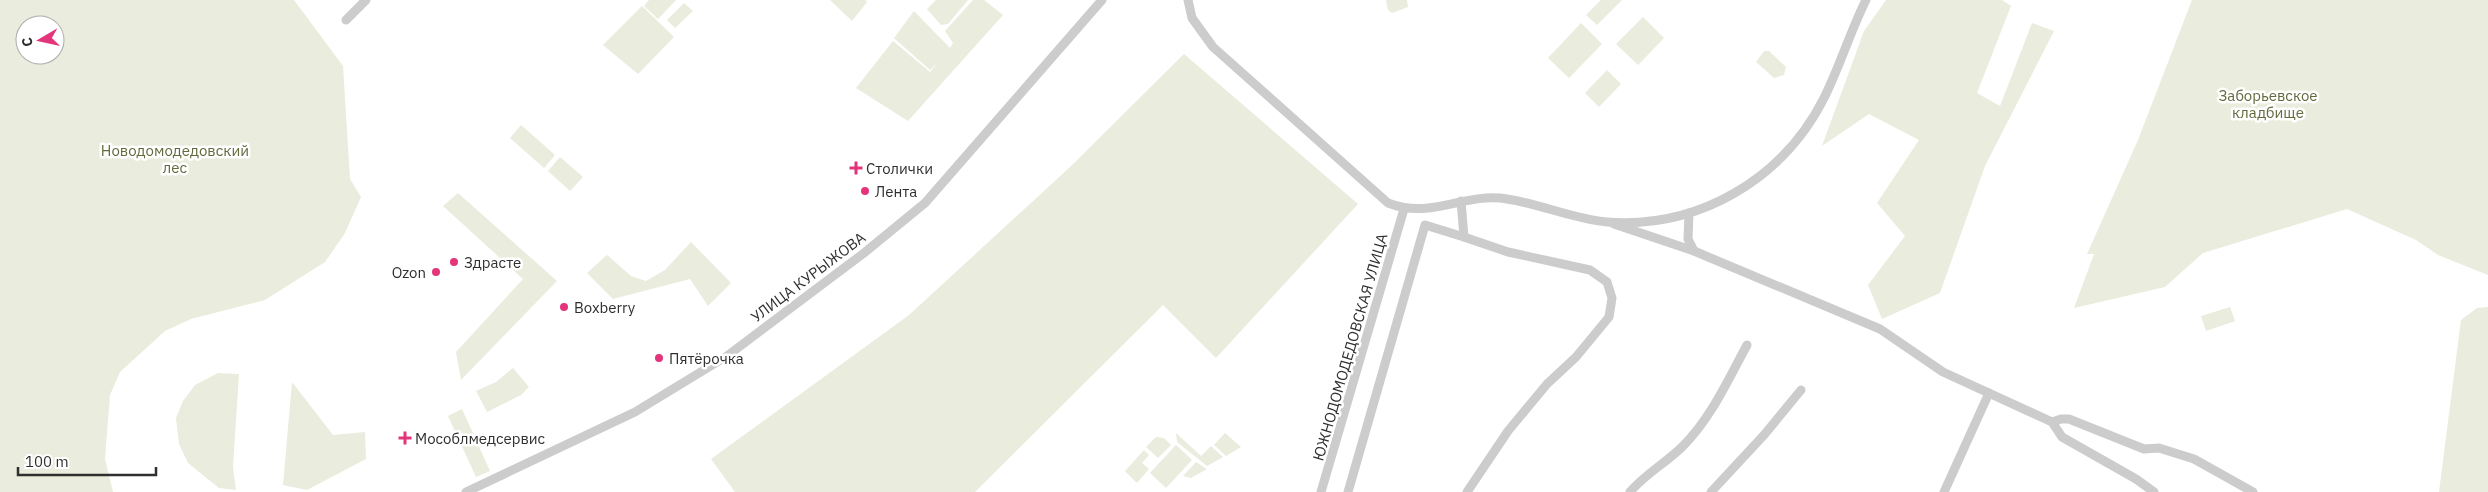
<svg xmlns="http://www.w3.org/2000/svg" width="2488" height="492" viewBox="0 0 2488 492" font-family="'IBM Plex Sans',sans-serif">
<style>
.green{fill:#eaecdd;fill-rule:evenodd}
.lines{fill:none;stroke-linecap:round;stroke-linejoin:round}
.street{stroke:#ccc;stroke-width:9}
.poi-dot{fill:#e3347c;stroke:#fff;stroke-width:2}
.labels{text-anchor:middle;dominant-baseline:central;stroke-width:5;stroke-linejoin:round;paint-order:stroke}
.park-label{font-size:15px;fill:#626b3d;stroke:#fff}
.poi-label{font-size:15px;fill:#2f2f2f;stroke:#fff;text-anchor:start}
.street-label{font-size:15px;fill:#2f2f2f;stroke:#fff}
</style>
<rect width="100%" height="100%" fill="#fff"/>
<g class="green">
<path d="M0,0H294L343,66L350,179L361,197L345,233L325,262L265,300L191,319L165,331L120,372L110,395L105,459L113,492H0ZM25,25H55V55H25Z"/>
<polygon points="649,0 676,0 658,19 644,6"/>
<polygon points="830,0 865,0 867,2 852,21"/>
<polygon points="936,0 968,0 948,24 941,25 927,9"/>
<polygon points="973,0 984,0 1003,15 908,121 856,88 893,41 930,72 937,63 930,70 894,38 914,11 950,48 953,43 945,31"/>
<polygon points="1386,0 1407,0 1408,7 1392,13 1388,10"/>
<polygon points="1601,0 1622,0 1597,25 1586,15"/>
<polygon points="1886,0 2002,0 2011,6 1977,93 2000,106 2032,23 2054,31 1985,166 1940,293 1882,319 1868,285 1905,236 1877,203 1919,140 1869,114 1822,146 1864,31"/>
<polygon points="2192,0 2488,0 2488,275 2438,255 2416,240 2347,209 2203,253 2165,287 2074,308 2094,254 2087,254 2138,140"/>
<polygon points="684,3 693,11 675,28 667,20"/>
<polygon points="642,6 674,37 638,74 603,45"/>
<polygon points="1643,17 1664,38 1638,65 1616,44"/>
<polygon points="1581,23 1602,44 1569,78 1548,58"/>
<polygon points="1764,51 1769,51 1786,67 1784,75 1774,78 1756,62"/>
<polygon points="1184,54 1358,204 1216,358 1163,305 975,492 735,492 711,459 909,315 1070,167"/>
<polygon points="1607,70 1621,84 1599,107 1585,93"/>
<polygon points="521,125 555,155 544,168 510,138"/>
<polygon points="560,157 583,177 570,191 548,171"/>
<polygon points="458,193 557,281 461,380 456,352 523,279 443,206"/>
<polygon points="691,242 731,283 708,306 690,279 613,299 587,273 607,255 631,276 646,281 665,270"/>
<polygon points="2230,307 2235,321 2206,331 2201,316"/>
<polygon points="2488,307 2488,492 2439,492 2461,320 2477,308"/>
<polygon points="513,368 529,387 521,395 487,412 476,391 496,382"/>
<polygon points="218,373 239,374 233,467 236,490 219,488 188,463 179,444 176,418 183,401 195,385"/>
<polygon points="292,382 333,435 365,432 366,459 307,490 283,485"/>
<polygon points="462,409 490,471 476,477 448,416"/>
<polygon points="1176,433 1201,456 1211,446 1223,457 1207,466 1177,442"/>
<polygon points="1225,433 1241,447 1226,456 1214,445"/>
<polygon points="1156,437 1164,438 1171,445 1158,458 1146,447"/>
<polygon points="1176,445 1192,460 1166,488 1150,473"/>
<polygon points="1144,450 1149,455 1142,463 1149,469 1137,483 1125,471"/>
<polygon points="1196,462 1207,469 1191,478 1183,476"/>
</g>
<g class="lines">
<g class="street">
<path d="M1188,0L1192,18L1213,47L1388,203C1432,220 1463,192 1507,199C1541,204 1573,219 1607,222C1699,229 1783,179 1824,98C1840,66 1850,32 1866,0"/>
<polyline points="346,20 366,0"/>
<polyline points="1689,213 1688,239 1694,251"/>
<polyline points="1614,224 1694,251 1880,329 1943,372 2052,422 2062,437 2136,479 2154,492"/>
<polyline points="1464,237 1508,252 1590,270 1607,282 1612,298 1609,317 1576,357 1547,384 1508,431 1467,492"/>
<polyline points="2052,422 2061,419 2069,419 2144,449 2159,448 2194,459 2253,492"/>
<polyline points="466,492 635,412 727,356 864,253 925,203 1102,0"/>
<polyline points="1321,492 1404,209"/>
<polyline points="1348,492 1425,225 1464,237 1461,201"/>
<path d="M1630,492C1645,474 1666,463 1683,446C1711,418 1728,380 1747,345"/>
<polyline points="1711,492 1764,435 1801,390"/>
<polyline points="1944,492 1989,393"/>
</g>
</g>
<g class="poi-dot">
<path d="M853.5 160.5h5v5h5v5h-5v5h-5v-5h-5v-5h5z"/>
<circle cx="865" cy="191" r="5"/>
<circle cx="454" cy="262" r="5"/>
<circle cx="436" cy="272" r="5"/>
<circle cx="564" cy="307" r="5"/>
<circle cx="659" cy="358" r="5"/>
<path d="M402.5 430.5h5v5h5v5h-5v5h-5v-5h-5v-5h5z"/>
</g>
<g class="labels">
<g class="park-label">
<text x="2268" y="95">Заборьевское<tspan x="2268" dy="17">кладбище</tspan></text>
<text x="175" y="150">Новодомодедовский<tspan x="175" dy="17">лес</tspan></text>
</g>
<g class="poi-label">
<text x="866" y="168">Столички</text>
<text x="875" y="191">Лента</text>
<text x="464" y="262">Здрасте</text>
<text x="426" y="272" text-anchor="end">Ozon</text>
<text x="574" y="307">Boxberry</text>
<text x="669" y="358">Пятёрочка</text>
<text x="415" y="438">Мособлмедсервис</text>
</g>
<g class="street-label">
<text transform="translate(808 277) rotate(-37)">УЛИЦА КУРЫЖОВА</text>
<text transform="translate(1350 347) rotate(-74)">ЮЖНОДОМОДЕДОВСКАЯ УЛИЦА</text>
</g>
</g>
<g transform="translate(40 40) rotate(261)"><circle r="24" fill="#ffffff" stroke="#acacac"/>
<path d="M0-4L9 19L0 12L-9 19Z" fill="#e3347c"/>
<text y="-8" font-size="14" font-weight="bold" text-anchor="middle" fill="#2f2f2f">С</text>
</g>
<path d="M18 467v8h138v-8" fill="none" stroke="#2f2f2f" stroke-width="2.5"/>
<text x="25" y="467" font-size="15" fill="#2f2f2f" stroke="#ffffff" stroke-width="4" paint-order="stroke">100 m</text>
</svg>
